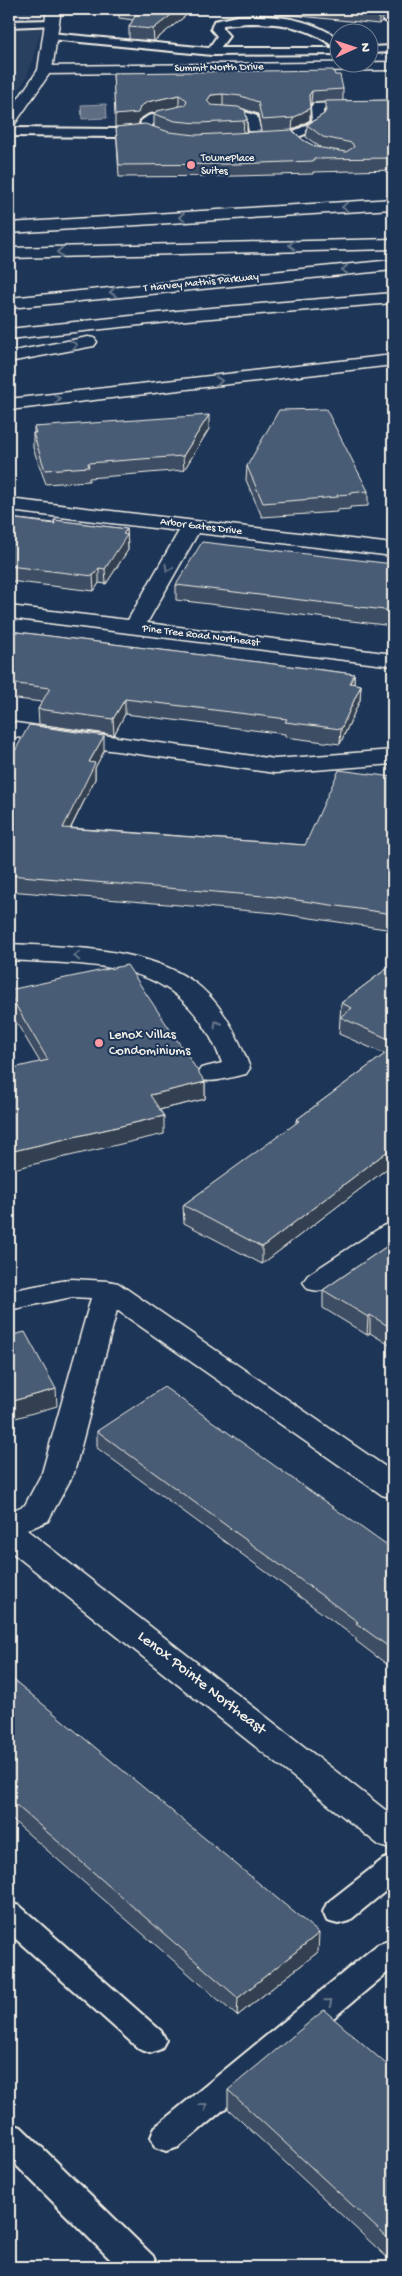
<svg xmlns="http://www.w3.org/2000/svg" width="402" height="2276" viewBox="0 0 402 2276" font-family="'Gochi Hand',sans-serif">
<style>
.built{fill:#2a4060}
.water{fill:#5e6d82;stroke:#9aa2ab}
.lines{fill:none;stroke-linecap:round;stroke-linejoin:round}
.lane-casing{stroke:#f4f1e8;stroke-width:4}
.street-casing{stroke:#f4f1e8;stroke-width:3}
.secondary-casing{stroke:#f4f1e8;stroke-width:3}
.highway-casing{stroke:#f4f1e8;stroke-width:3}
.lane{fill:#1d3557;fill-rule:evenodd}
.street{fill:#1d3557;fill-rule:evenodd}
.secondary{fill:#1d3557;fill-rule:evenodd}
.highway{fill:#1d3557;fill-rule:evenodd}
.wall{fill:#3e4e64;stroke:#f4f1e8;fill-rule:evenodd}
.shaded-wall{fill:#324051;stroke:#f4f1e8}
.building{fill:#485b74;stroke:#f4f1e8}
.oneway{stroke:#68778a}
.poi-dot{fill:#ff9aa2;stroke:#1d3557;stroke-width:2}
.labels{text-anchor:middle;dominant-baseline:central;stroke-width:4;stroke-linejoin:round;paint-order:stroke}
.far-street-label{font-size:11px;fill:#f4f1e8;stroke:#1d3557}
.far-poi-label{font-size:11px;fill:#f4f1e8;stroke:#1d3557;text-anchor:start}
.poi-label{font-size:14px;fill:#f4f1e8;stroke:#1d3557;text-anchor:start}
.near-street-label{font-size:16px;fill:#f4f1e8;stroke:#1d3557}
</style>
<rect width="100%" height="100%" fill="#1d3557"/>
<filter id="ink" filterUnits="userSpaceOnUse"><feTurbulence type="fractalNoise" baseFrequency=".02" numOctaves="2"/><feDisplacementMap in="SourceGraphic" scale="10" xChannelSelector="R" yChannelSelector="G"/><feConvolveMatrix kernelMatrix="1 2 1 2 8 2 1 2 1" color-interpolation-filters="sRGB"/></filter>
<g filter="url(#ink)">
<polygon class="built" points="9,9 48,9 27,76 9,107"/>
<polygon class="water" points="106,104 107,118 82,119 81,105"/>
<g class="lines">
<g class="lane-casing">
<g id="lane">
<path d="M237,16C273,15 310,17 340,40V54L212,55L50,39L44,36L50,33L209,48L217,36L211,29L214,21ZM248,23C281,23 309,26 335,48H220L229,36L223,29V25Z"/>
<polygon points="388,16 393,17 393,23 384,21 382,19"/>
<polygon points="52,20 58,23 56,25 9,27 9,21"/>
<polygon points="393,46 393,52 370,53 370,47"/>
<path d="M355,102L361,106L359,109L323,110L324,122L322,125C311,133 273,150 262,138C268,132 281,134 289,132C298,130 305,126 312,121L311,107L313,104Z"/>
<path d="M221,108L239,110L257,116L261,133L247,143L224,142L222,139L224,136L244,135L249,132L247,121C236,115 218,120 210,112L212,109Z"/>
<path d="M179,109L183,110L185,113L183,116L156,122L152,125C155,133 165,134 172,136L174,139L172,142L154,140L144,134L119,137L9,136V128L119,129L140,127L141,121L148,116Z"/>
<polygon points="393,1856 393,1885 349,1921 338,1924 327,1921 323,1912 327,1903 382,1860"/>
<polygon points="9,1903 20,1906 161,2031 166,2040 161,2049 150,2053 139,2049 9,1933"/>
<polygon points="388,1941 393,1943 393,1968 179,2147 167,2151 155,2147 151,2137 155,2127 377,1945"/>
<polygon points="9,2123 21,2127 153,2256 158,2267 118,2267 9,2158"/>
</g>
</g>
<g class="street-casing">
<g id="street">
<polygon points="393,62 393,70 45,74 38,70 45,66"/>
<polygon points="9,499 393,544 393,556 198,533 147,623 393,654 393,666 9,618 9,606 128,620 179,531 9,511"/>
<polygon points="9,722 275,759 393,750 393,764 275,773 9,736"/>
<path d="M9,944C67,947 142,947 191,980C221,1000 238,1036 250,1068L246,1074C231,1077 216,1083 201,1080L197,1074L201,1068L222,1063C183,958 105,966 9,960Z"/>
<polygon points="393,1223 393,1245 328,1289 318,1291 308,1289 303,1282 308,1275 383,1226"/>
<polygon points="72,1279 108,1281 118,1283 393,1472 393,1498 382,1495 117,1310 74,1473 48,1521 27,1530 393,1816 393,1850 380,1846 9,1550 9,1512 25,1505 42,1473 91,1298 72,1297 9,1310 9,1291"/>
</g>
</g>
<g class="secondary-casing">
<polygon id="secondary" points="47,9 61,9 52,70 14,125 9,126 9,112 38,70"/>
</g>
<g class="highway-casing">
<g id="highway">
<polygon points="393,199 393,209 9,233 9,223"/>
<polygon points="393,239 393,249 9,258 9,248"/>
<polygon points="393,260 393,270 9,308 9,298"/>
<polygon points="393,293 393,303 187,320 9,339 9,329 187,310"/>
<polygon points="88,337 94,338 97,342 94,346 9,362 9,352"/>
<polygon points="393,355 393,365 9,410 9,399"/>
</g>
</g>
<use href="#lane" class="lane"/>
<use href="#street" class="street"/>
<use href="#secondary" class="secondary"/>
<use href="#highway" class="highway"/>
</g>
<g class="wall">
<polygon points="119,9 194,9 154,41 129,39 129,27 133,20 119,18"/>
<polygon points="278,9 393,9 388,14 382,17 382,21 379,24 280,14"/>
<path d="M113,73L335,75L343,89V101L393,100V170L313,172V174L236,176L119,177ZM325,102V112L324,114L307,125L306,137L320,147H316L303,140L293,130L310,120V105L311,103ZM241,108L258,114L261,131L245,132L247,131V119ZM156,112L154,114V127L139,124L140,119L148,114Z"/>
<polygon points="34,427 209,429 184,470 89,478 89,481 46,484 33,448 33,433 34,433"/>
<polygon points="247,466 368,491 368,506 350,507 350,509 337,510 337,512 262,517 246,480"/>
<polygon points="9,518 54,523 54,520 127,529 128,550 106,584 99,583 94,591 9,581"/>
<polygon points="393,564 393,626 176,600 176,585"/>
<polygon points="9,631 354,674 354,684 361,685 360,700 340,744 285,737 285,734 125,714 114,735 39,724 38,709 42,702 9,698"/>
<polygon points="9,750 104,751 95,768 95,779 71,828 305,845 393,777 393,930 276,913 9,891"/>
<polygon points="393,964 393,1164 262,1264 184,1223 183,1205 296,1124 296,1120 385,1054 339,1034 341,1003"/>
<polygon points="9,990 205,1082 205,1099 159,1110 164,1134 40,1062 9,1010"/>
<polygon points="393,1242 393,1347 370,1333 367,1335 323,1308 323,1290"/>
<polygon points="97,1431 393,1550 393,1669 356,1641 356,1638 97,1448"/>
<polygon points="9,1676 318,1952 237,2016 9,1817"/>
<polygon points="393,2070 393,2263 228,2109 228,2090"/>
</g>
<g class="shaded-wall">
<polygon points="179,9 194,9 154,41 153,29"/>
<polygon points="381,9 393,9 388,14 382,17 382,21 379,24 379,13"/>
<polygon points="312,91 311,103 309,107 309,95"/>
<polygon points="223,94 223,106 211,107 207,101 211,95"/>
<polygon points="179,95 179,107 148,114 140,119 138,125 115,127 115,115 140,107 147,102"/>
<polygon points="310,108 310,120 292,130 293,118"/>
<polygon points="247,119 247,131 243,133 244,121"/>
<polygon points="209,415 209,429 184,470 183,456"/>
<polygon points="127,529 128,550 106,584 105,569 123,534"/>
<polygon points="99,568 99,583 94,591 93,576"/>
<polygon points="354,674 354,689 350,683"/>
<polygon points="361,685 360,700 340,744 341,729"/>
<polygon points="125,699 125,714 114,735 113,719"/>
<polygon points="104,736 104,751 95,768 95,779 63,843 63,828 89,762"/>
<polygon points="205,1082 205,1099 150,1112 150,1095"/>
<polygon points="164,1116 164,1134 9,1170 9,1152"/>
<polygon points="393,1147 393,1164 262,1264 262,1247"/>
<polygon points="370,1315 370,1333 367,1335 368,1317"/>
<polygon points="56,1389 57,1406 9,1420 9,1402"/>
<polygon points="319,1933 318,1952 237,2016 238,1998"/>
</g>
<g class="building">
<polygon points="137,9 179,9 153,29 129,27 139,9"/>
<polygon points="340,9 382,9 382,10 379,13"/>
<polygon points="333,70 335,75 340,75 343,89 312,91 309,95 310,108 293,118 262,120 258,102 241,96 223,94 211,95 207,101 211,105 238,107 245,110 247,119 244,121 198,123 175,121 154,114 157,111 185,105 187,100 179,95 147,102 140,107 138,113 115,115 113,73"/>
<polygon points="393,100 393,158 313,159 313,161 236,164 119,165 116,127 145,124 169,132 196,135 292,130 303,140 316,147 346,152 354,147 352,143 323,137 307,125 324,114 326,110 325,101"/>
<polygon points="326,409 368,491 350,493 351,494 337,495 338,497 263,503 247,466 279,410"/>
<polygon points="209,415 183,456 88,463 89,467 45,470 33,433 36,433 34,427"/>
<polygon points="9,518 55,524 54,520 127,529 123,534 127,535 105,569 99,568 93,576 9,566"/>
<polygon points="202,542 393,564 393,611 176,585"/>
<polygon points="9,631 354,674 350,683 361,685 341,729 285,722 287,719 125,699 113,719 38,709 50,688 9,683"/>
<polygon points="29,725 104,736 89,762 95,763 63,828 305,845 339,770 393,777 393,914 276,897 9,875 9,750 15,751"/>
<polygon points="393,964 393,1041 340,1017 352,1008 341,1003"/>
<polygon points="127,965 205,1082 150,1095 164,1116 9,1152 9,1069 48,1060 9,994 9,990"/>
<polygon points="393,1048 393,1147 262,1247 183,1205 299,1121 296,1120"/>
<polygon points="393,1242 393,1329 370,1315 368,1317 323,1290"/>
<polygon points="25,1332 56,1389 9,1402 9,1336"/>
<polygon points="164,1387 393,1550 393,1650 356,1623 358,1622 97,1431"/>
<polygon points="9,1676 319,1933 238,1998 9,1799"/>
<polygon points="324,2010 393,2070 393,2243 228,2090"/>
</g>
<defs><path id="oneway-chevron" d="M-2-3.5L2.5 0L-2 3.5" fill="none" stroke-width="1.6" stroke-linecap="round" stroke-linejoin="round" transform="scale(1.25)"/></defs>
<g class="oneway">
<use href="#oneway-chevron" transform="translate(345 207) rotate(176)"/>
<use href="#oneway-chevron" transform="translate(182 217) rotate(176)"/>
<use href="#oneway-chevron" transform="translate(292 245) rotate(179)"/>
<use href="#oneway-chevron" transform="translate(60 252) rotate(178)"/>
<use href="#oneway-chevron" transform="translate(345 270) rotate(175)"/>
<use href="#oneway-chevron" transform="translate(113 292) rotate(174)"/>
<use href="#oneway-chevron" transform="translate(74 345) rotate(-10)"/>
<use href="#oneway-chevron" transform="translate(219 381) rotate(-7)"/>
<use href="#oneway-chevron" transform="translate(57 399) rotate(-6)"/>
<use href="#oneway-chevron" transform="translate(168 568) rotate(120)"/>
<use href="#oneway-chevron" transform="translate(77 956) rotate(-177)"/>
<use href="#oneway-chevron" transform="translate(217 1024) rotate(-122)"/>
<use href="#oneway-chevron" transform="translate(329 2002) rotate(-40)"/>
<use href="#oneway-chevron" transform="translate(204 2106) rotate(-40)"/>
</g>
</g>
<g class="poi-dot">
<circle cx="191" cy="165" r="5"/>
<circle cx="99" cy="1043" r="5"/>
</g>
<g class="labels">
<g class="far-street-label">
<text transform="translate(219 68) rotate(-1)">Summit North Drive</text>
<text transform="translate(201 283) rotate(-6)">T Harvey Mathis Parkway</text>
<text transform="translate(201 527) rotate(7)">Arbor Gates Drive</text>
<text transform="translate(201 636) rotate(7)">Pine Tree Road Northeast</text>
</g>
<g class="far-poi-label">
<text x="201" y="159">TownePlace<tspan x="201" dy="13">Suites</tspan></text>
</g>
<g class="poi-label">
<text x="109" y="1035">Lenox Villas<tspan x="109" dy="16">Condominiums</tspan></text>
</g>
<g class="near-street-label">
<text transform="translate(201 1684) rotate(38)">Lenox Pointe Northeast</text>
</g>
</g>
<rect width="402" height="2276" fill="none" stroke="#1d3557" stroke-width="30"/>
<rect x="15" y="15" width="372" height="2246" fill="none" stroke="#f4f1e8" stroke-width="2" filter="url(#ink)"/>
<g transform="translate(354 48) rotate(87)"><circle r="24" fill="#1d3557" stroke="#738091"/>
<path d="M0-4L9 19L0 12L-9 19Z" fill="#ff9aa2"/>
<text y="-8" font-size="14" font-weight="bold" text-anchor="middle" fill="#f4f1e8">N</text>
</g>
</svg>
